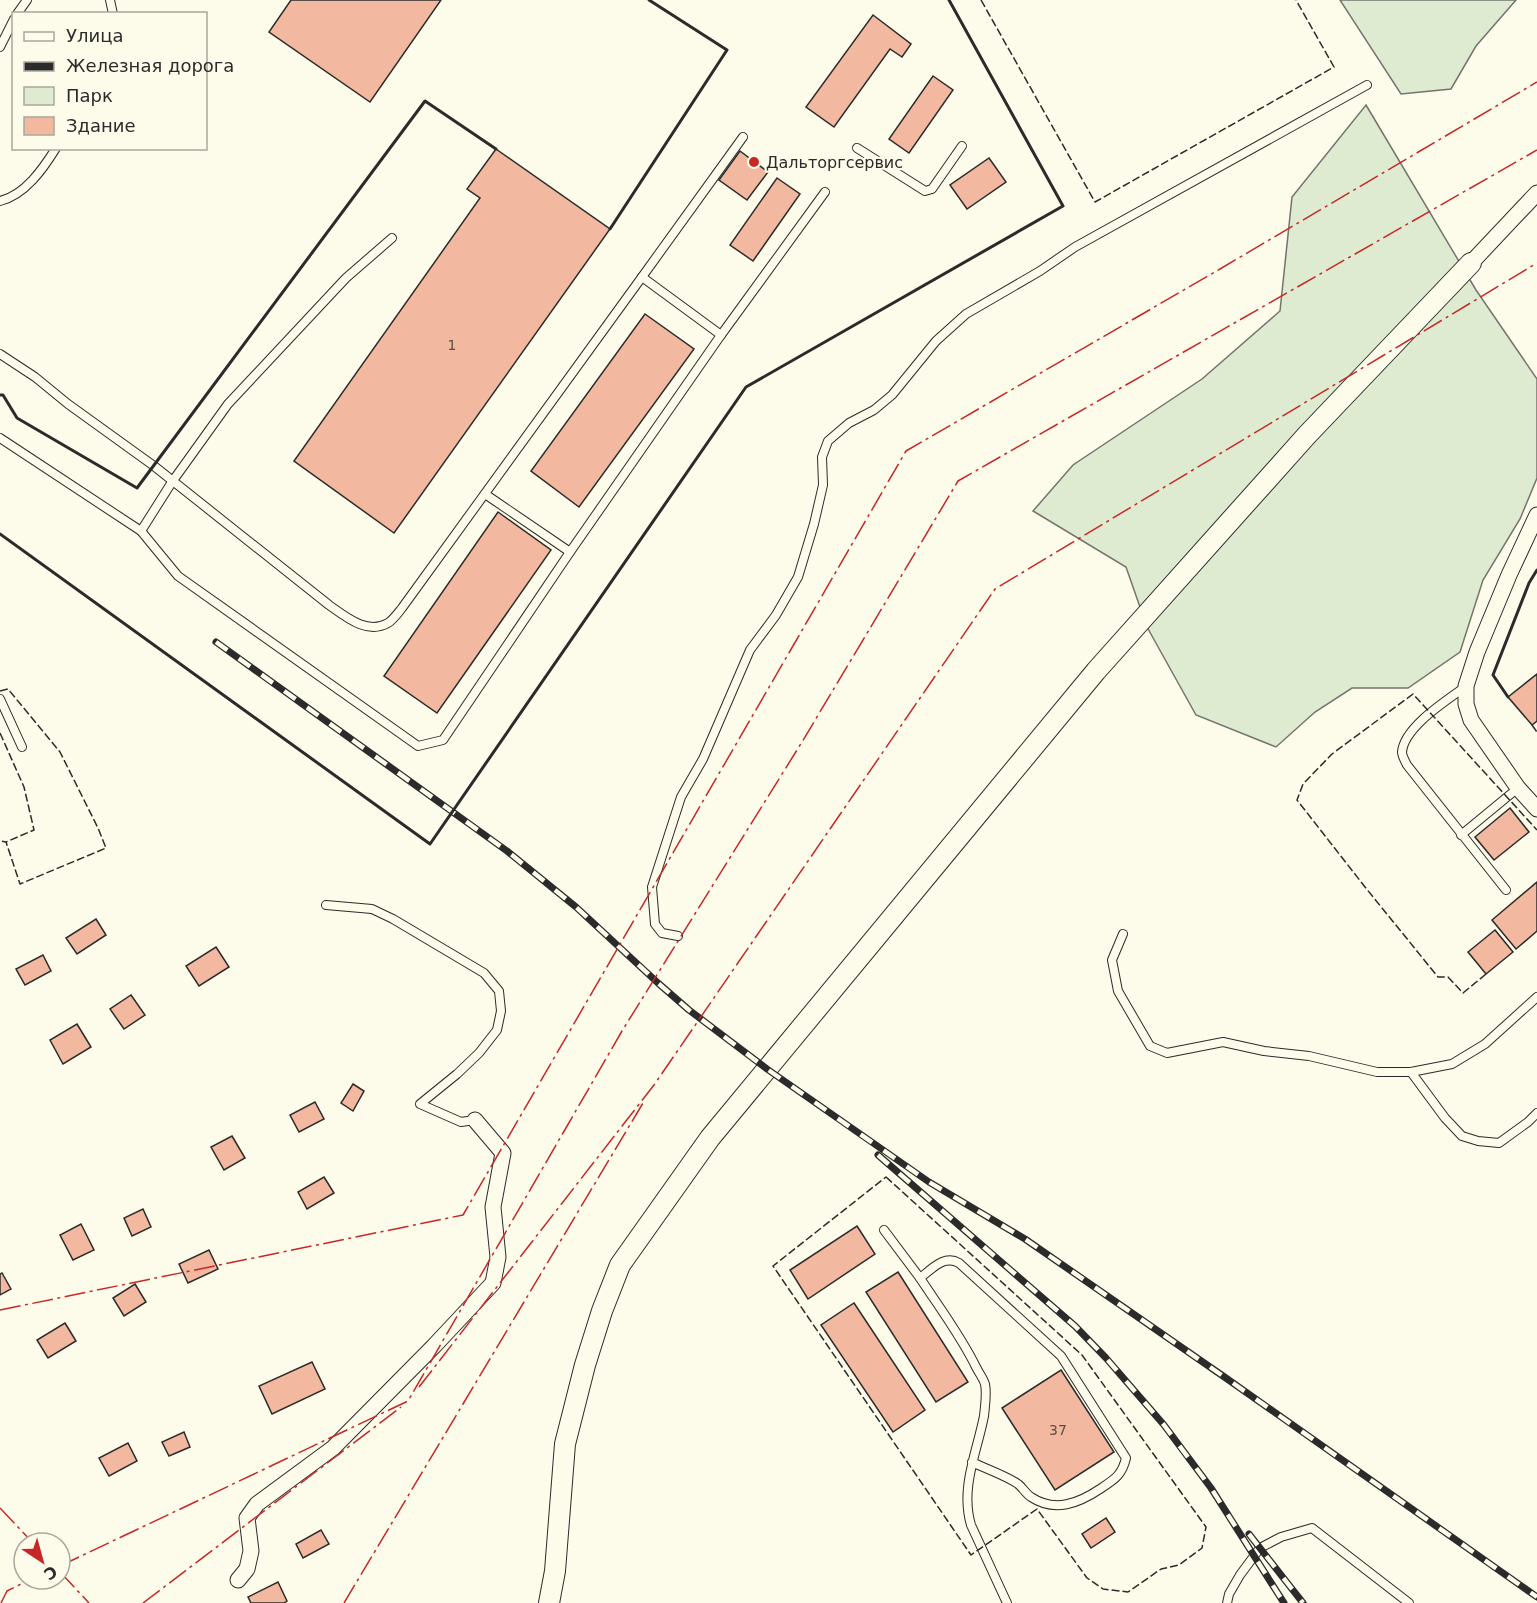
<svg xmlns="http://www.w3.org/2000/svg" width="1537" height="1603" viewBox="0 0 1537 1603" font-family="'DejaVu Sans',sans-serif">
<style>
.green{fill:#deebd1;stroke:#74746e;stroke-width:1.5}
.building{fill:#f2b8a0;stroke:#2b2b2b;stroke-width:1.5}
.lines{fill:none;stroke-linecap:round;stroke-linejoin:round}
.service-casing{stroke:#2b2b2b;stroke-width:10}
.minor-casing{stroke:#2b2b2b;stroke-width:17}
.tertiary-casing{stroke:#2b2b2b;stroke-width:22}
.service{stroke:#fdfbea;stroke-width:8}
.minor{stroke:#fdfbea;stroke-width:15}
.tertiary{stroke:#fdfbea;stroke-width:20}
.rail-casing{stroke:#2b2b2b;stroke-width:7}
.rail{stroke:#fdfbea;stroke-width:4.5;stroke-dasharray:14;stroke-linecap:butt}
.fence{stroke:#2b2b2b;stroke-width:1.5;stroke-dasharray:8 3;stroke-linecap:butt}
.wall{stroke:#2b2b2b;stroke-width:3}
.power{stroke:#c62828;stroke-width:1.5;stroke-dasharray:21 4.5 3 4.5;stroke-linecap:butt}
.poi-dot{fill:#c62828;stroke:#fdfbea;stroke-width:2}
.labels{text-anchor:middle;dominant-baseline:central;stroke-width:4.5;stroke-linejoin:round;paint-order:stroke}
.number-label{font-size:14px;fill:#5d4e48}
.poi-label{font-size:16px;fill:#2b2b2b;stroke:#fdfbea;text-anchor:start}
</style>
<rect width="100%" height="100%" fill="#fdfbea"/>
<g class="green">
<polygon points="1340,0 1516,0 1476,46 1451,89 1401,94"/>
<polygon points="1366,105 1476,290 1537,379 1537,478 1520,519 1483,580 1460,652 1408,688 1352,688 1315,712 1276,747 1196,715 1147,627 1126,567 1033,511 1073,465 1202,379 1280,311 1292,197"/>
</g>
<g class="building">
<polygon points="291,0 441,0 370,102 269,32"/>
<polygon points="873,15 911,44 902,57 890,49 834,127 806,107"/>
<polygon points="933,76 953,90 909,153 889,139"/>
<polygon points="496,149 610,229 394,533 294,461 480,198 467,189"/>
<polygon points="740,151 768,172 747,200 719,180"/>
<polygon points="989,158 1006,182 967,209 950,185"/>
<polygon points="777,178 800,194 753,261 730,245"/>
<polygon points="645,314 694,349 579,507 531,471"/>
<polygon points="498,512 551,550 437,713 384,676"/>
<polygon points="1537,674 1537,721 1532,725 1508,697"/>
<polygon points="1510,808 1529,832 1494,860 1475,837"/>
<polygon points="1537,882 1537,931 1516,949 1492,920"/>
<polygon points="96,919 106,935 77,954 66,938"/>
<polygon points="1495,930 1513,952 1486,974 1468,952"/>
<polygon points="216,947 229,967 199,986 186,966"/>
<polygon points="43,955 51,971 25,985 16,969"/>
<polygon points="131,995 145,1015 124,1029 110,1009"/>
<polygon points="77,1024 91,1047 63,1064 50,1040"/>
<polygon points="353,1084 364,1091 353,1111 341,1103"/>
<polygon points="315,1102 324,1119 299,1132 290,1115"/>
<polygon points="232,1136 245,1158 224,1170 211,1147"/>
<polygon points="324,1177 334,1193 307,1209 298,1192"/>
<polygon points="143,1209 151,1227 132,1236 124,1218"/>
<polygon points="81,1224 94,1250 73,1260 60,1235"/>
<polygon points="857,1226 875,1254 808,1299 790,1270"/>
<polygon points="209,1250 218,1269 188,1283 179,1264"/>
<polygon points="898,1272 968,1382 936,1402 866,1292"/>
<polygon points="2,1273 11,1289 0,1295 0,1274"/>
<polygon points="135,1284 146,1302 124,1316 113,1298"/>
<polygon points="854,1303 925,1410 893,1432 821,1325"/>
<polygon points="65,1323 76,1341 48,1358 37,1340"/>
<polygon points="312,1362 325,1389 272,1414 259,1386"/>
<polygon points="1061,1370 1114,1452 1055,1490 1002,1408"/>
<polygon points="184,1432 190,1447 169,1456 162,1442"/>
<polygon points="128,1443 137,1461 109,1476 99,1458"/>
<polygon points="1106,1518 1115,1532 1091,1548 1082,1534"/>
<polygon points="321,1530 329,1544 303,1558 296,1544"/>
<polygon points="278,1582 287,1601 284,1603 251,1603 248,1597"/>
</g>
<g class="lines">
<g class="service-casing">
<g id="service">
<polyline points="110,0 113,14"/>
<polyline points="17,14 27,0"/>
<polyline points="0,47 14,19"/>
<polyline points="857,148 925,191 932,189 962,146"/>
<path d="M0,201C25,195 43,169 56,148"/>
<polyline points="642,277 743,137"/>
<path d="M0,354L35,377L68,404L154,466L329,605C346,617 367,635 388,623C393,620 398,613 402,608L642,277L721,335L825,192"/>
<polyline points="0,438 141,531 172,482 228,404 346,278 392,238"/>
<polyline points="485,494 570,552"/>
<polyline points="141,531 178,576 418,746 443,740 570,552 721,335"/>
<path d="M1465,687C1446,701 1404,727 1402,752C1402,756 1405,761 1407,765L1506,890"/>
<polyline points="0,699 22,747"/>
<polyline points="1461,835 1518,788"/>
<polyline points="326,905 372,909 393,919 484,973 499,991 501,1011 497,1030 479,1053 457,1074 420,1104 461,1122 475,1120"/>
<polyline points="1123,934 1112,960 1118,991 1150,1046 1167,1053 1223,1042 1264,1051 1309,1056 1377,1072 1411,1072 1452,1064 1485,1044 1537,997"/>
<polyline points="678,936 662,933 655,924 652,887 681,797 703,759 750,650 776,615 798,577 814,524 823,485 822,457 828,441 849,423 874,410 892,395 936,341 966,314 1040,271 1075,247 1367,85"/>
<polyline points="1411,1072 1445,1118 1462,1136 1478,1141 1499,1143 1528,1122 1537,1113"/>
<polyline points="884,1230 920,1278"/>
<path d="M972,1462C986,1469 1005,1475 1018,1484C1023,1488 1026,1494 1031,1497C1055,1513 1079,1503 1100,1489C1115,1479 1122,1475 1126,1458L1061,1356L959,1263C944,1254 931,1270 920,1278C939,1307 961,1336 976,1367C979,1373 983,1378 985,1384C987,1394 985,1406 984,1416C977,1452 960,1488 971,1525L1007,1603"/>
<polyline points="1227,1603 1229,1594 1240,1575 1260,1548 1281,1537 1312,1528 1409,1603"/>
</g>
</g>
<g class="minor-casing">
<g id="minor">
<polyline points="1471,263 1537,193"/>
<polyline points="1537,515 1509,575 1477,652 1466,686 1466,704 1471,720 1518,788 1537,809"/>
<polyline points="238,1580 247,1569 251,1551 247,1518 257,1504 333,1448 434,1346 493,1283 498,1257 493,1207 503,1153 475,1120"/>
</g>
</g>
<g class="tertiary-casing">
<polyline id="tertiary" points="549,1603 555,1571 565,1444 585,1365 602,1311 620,1265 710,1138 1096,671 1307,435 1471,263"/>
</g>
<use href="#service" class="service"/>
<use href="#minor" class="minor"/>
<use href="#tertiary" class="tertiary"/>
<g class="rail-casing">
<g id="rail">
<polyline points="216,642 507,851 576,907 658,983 689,1010 767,1069 929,1182 1025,1239 1223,1376 1537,1597"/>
<polyline points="878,1155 1075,1326 1106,1358 1164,1425 1211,1488 1284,1603"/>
<polyline points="1249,1534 1303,1603"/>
</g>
</g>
<use href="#rail" class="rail"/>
<g class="fence">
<polyline points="981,0 1095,202 1334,67 1296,0"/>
<polyline points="0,691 8,689 60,752 98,828 106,848 20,884 6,842 0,841"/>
<polyline points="1532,725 1537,732"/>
<polyline points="0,733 24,787 34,830 6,842"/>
<polyline points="1486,974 1463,993 1448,977 1438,977 1365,887 1297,800 1303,784 1332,754 1413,694 1537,830"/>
<polygon points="886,1177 1082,1355 1206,1527 1202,1548 1179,1565 1161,1569 1128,1592 1103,1589 1087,1578 1037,1509 971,1555 773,1266"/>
</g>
<g class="wall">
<polyline points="610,229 727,50 649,0"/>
<polyline points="0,395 3,395 17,418 137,488 425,101 496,149"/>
<polyline points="0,534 430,844 746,387 1063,206 949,0"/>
<polyline points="1508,697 1493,675 1529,583 1537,570"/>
</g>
<g class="power">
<polyline points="0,1310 463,1215 906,451 1220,269 1537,82"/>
<polyline points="419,1387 654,1085 995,589 1537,263"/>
<polyline points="0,1508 33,1543"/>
<polyline points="60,1566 408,1401 622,1031 802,742 958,481 1537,150"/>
<polyline points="60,1572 89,1603"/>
<polyline points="1,1603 7,1591 31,1579"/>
<polyline points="143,1603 401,1407"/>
<polyline points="344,1603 643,1103"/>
</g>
</g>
<circle class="poi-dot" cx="754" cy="162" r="6"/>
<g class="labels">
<g class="number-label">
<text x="452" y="345">1</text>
<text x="1058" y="1430">37</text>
</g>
<g class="poi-label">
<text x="766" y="162">Дальторгсервис</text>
</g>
</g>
<rect x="12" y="12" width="195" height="138" fill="#fdfbea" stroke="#a9a89e" stroke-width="1.5"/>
<rect x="24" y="32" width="30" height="9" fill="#fdfbea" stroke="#a9a89e" stroke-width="1.5"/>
<text x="66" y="42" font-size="18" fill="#2b2b2b">Улица</text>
<rect x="24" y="62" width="30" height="9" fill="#2b2b2b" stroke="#a9a89e" stroke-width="1.5"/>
<text x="66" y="72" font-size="18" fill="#2b2b2b">Железная дорога</text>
<rect x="24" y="87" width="30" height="18" fill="#deebd1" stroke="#a9a89e" stroke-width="1.5"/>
<text x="66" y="102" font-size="18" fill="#2b2b2b">Парк</text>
<rect x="24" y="117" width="30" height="18" fill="#f2b8a0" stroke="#a9a89e" stroke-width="1.5"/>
<text x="66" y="132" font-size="18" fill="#2b2b2b">Здание</text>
<g transform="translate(42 1561) rotate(144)"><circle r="28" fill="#fdfbea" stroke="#a9a89e" stroke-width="1.5"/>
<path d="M0-4.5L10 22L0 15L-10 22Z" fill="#c62828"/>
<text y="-9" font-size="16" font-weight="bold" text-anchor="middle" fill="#2b2b2b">С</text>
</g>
</svg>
